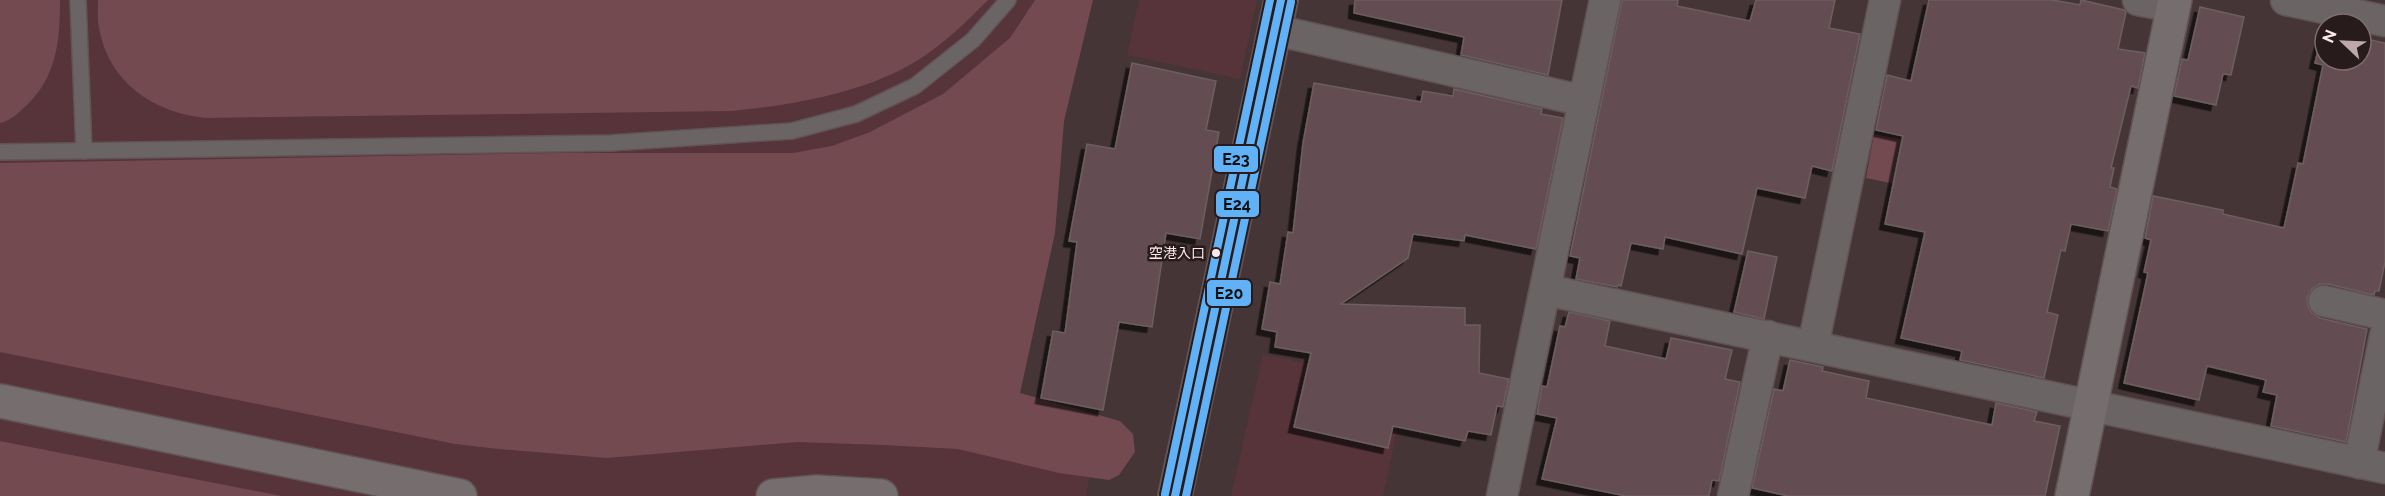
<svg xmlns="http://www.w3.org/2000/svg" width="2385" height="496" viewBox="0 0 2385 496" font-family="Raleway,'Noto Sans JP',sans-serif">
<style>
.built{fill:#563439}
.green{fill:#734a50}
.building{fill:#644e52;stroke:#6c5e60;stroke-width:1.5;filter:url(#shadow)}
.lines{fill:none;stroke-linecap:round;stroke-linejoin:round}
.lane-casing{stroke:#615355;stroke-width:18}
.street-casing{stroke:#615355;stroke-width:33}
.secondary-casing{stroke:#615355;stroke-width:36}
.highway-casing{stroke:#615355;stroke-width:36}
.lane{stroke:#6b6465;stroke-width:15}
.street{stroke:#6b6465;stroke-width:30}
.secondary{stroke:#766d6f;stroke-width:33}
.highway{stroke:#7c7173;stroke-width:33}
.bus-1-casing{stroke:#281b1c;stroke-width:12}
.bus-2-casing{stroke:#281b1c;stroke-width:12}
.bus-3-casing{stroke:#281b1c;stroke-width:12}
.bus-1{stroke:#60b1f6;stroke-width:8}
.bus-2{stroke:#60b1f6;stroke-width:8}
.bus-3{stroke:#60b1f6;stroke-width:8}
.bus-dot{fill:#fde8eb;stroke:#281b1c;stroke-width:2}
.labels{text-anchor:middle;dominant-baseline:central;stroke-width:5;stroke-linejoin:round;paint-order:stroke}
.bus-label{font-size:14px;fill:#fde8eb;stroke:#281b1c;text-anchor:end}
.line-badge{stroke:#281b1c;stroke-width:2}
.pale-badge-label{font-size:16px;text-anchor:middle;font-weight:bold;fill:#111}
</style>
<defs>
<filter id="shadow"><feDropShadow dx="-5.5" dy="5.5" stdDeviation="0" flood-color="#0009"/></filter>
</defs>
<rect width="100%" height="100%" fill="#453537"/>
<g class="built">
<polygon points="0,0 1093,0 1064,121 1055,233 1020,394 1101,418 1086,496 282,496 0,441"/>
<polygon points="1139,0 1257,0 1240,79 1127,55"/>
<polygon points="1263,354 1407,385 1383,496 1231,496"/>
</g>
<g class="green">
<path d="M0,0H60C60,40 57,76 27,105C19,112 11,121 0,123Z"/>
<path d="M98,0H988C966,22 944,44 918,60C866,93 792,105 732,111L205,118C153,112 109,83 99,28C97,19 98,9 98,0Z"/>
<polygon points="1035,0 1093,0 1064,121 1055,233 1020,393 1120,421 1133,434 1135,452 1119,475 1109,480 1059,473 958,449 883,445 798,442 607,458 499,449 455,444 0,352 0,163 556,153 793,153 832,146 870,132 943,94 1010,38"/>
<polygon points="1874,134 1974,154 1964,198 1866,178"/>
<polygon points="0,441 282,496 0,496"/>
</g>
<g class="building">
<polygon points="1355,0 1562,0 1548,75 1461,55 1464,37 1354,13"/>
<polygon points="1622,0 1678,0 1677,6 1750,21 1756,0 1835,0 1829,28 1860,34 1832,171 1812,166 1805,198 1757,188 1742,254 1665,237 1663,249 1631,243 1621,286 1618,285 1617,287 1576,279 1580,258 1570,256"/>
<polygon points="1929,0 2053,0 2080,5 2081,0 2124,10 2126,12 2118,49 2145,53 2138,88 2131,86 2111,168 2114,168 2110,187 2117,189 2108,231 2071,224 2065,251 2061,250 2047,312 2058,315 2044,378 1960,360 1962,351 1901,338 1925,232 1885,224 1903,136 1876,130 1887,75 1911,81"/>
<polygon points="2200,7 2244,17 2231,75 2223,74 2216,105 2174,96 2182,59 2188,60"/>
<polygon points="2323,30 2325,31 2325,60 2361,60 2361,38 2385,43 2385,262 2379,291 2375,291 2374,295 2328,284 2320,284 2312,289 2307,298 2308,307 2312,313 2320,318 2367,329 2346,442 2271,426 2277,395 2263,392 2266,380 2207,366 2199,400 2124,383 2148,273 2144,272 2151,240 2145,238 2153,196 2223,210 2223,214 2284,228 2298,163 2303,164 2323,65 2315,63"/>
<polygon points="1132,63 1216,81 1206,130 1219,132 1200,239 1166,233 1152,327 1119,322 1103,410 1041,398 1053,331 1065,333 1077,242 1069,241 1087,144 1115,149"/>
<polygon points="1314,83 1421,102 1423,91 1453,96 1454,89 1542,109 1541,114 1563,118 1536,249 1465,235 1464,241 1413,234 1408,258 1341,304 1465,308 1465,325 1480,325 1479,373 1509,379 1503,407 1497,406 1491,435 1468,431 1465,441 1393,426 1388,448 1294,427 1311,353 1275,347 1277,332 1262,329 1270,282 1280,284 1288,232 1293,233 1303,143"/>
<polygon points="1748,251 1777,257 1764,319 1734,312"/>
<polygon points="1569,312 1610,321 1605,346 1666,359 1671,338 1732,350 1725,379 1740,382 1719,481 1712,480 1709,496 1626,496 1542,479 1557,418 1537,414 1542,386 1547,387 1560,326 1565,327"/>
<polygon points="1790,360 1823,367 1822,371 1869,381 1866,398 1992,425 1996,403 2037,412 2034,421 2060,426 2045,496 1788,496 1752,488 1774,389 1783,391"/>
</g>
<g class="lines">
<g class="lane-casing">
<g id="lane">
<polyline points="78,0 84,151"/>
<polyline points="0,152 610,143 792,131 856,114 915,86 973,40 1008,0"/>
</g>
</g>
<g class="street-casing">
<g id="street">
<polyline points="2138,0 2174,7"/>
<polyline points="2286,0 2385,21"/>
<polyline points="1275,30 1584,101"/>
<polyline points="1546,290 2385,468"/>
<polyline points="2324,301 2385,315"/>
<polyline points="1813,346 1885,0"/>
<polyline points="2359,463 2385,336"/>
<polyline points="1502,496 1605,0"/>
<polyline points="1733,496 1768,336"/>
</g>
</g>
<g class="secondary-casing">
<g id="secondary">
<polyline points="0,401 460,496"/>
<polyline points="773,496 817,492 881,496"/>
<polyline points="2072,496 2175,0"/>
</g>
</g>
<g class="highway-casing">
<polyline id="highway" points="1175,496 1281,0"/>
</g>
<use href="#lane" class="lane"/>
<use href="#street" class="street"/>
<use href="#secondary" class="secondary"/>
<use href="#highway" class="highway"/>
<g class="bus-1-casing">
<polyline id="bus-1" points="1175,496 1281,0"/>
</g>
<g class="bus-2-casing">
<polyline id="bus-2" points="1186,496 1291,2"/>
</g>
<g class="bus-3-casing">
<polyline id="bus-3" points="1165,494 1270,0"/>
</g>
<use href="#bus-1" class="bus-1"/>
<use href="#bus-2" class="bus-2"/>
<use href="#bus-3" class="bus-3"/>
</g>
<circle class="bus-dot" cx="1216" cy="253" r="5"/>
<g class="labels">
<g class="bus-label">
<text x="1205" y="253">空港入口</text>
</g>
</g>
<g class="line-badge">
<rect x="1213" y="145" width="46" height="28" rx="6" fill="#60b1f6"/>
<rect x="1215" y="190" width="45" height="28" rx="6" fill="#60b1f6"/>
<rect x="1206" y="279" width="46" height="28" rx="6" fill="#60b1f6"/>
</g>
<g class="pale-badge-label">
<text x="1236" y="165">E23</text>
<text x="1237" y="210">E24</text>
<text x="1229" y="299">E20</text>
</g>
<g transform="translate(2343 42) rotate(293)"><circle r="28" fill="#281b1c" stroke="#7d6d6f" stroke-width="1.5"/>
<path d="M0-4.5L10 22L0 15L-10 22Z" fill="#bda9ac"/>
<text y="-9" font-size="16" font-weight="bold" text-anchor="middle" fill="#fde8eb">N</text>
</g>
</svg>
